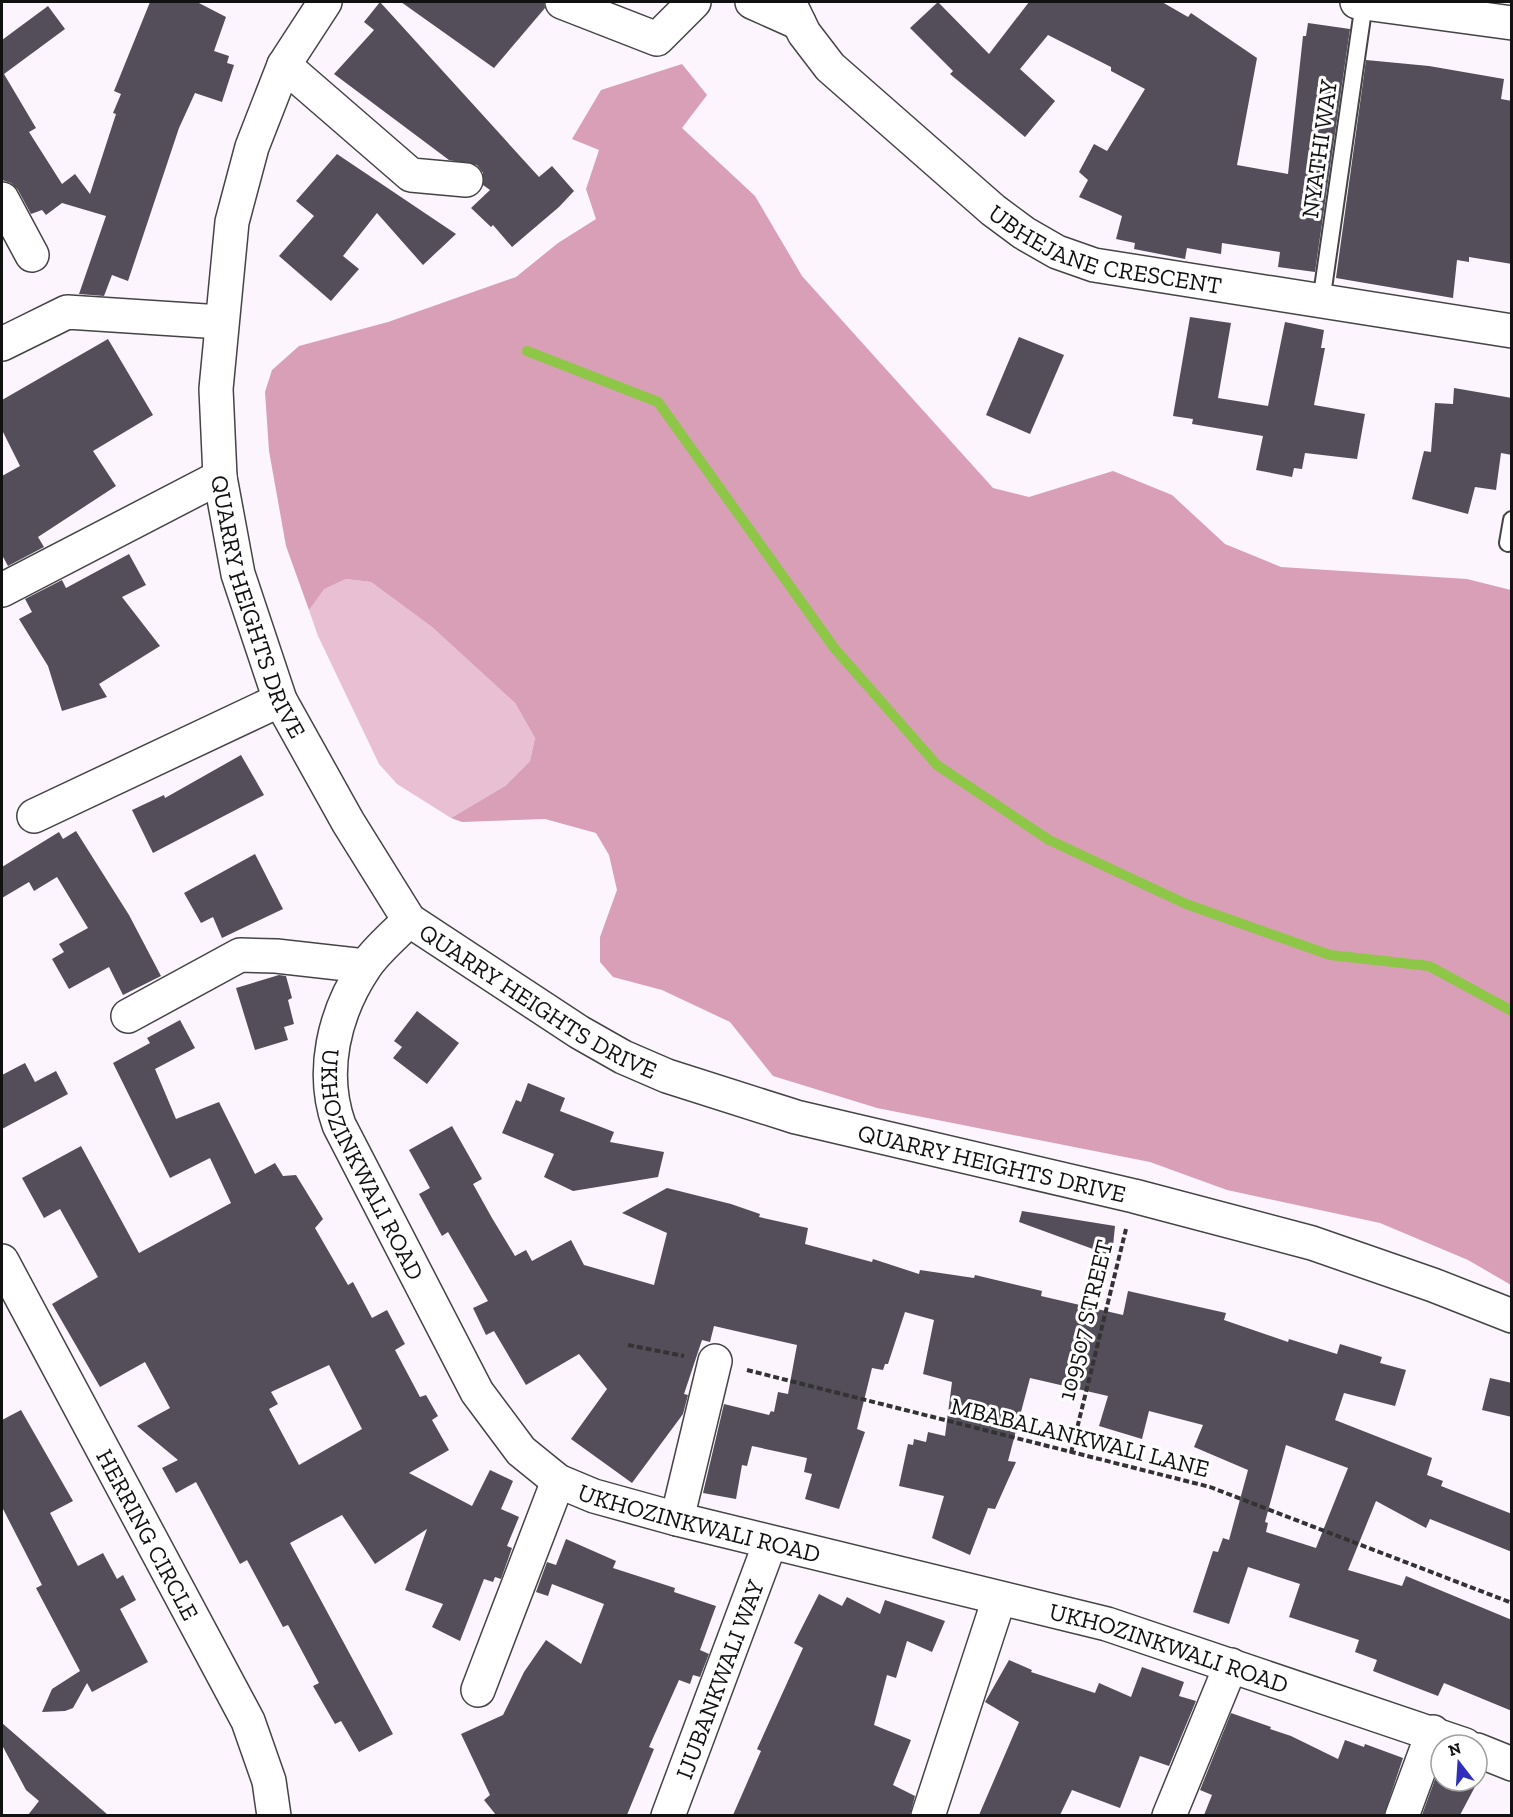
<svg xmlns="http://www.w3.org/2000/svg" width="1513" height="1817" viewBox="0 0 1513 1817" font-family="'Zilla Slab',serif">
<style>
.green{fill:#e8bfd3}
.forest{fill:#d89fb6}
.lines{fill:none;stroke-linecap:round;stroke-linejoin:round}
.stream{stroke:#8ec747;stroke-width:10}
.building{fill:#534e59;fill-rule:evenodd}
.service-casing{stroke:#444;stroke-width:20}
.minor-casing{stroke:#444;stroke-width:36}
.path{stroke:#333;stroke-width:4;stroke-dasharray:6 3;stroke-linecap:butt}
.service{stroke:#fff;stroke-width:16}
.minor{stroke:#fff;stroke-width:33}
.labels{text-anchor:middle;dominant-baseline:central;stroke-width:6;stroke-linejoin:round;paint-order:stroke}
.street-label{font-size:24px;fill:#111;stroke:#fff}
</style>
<rect width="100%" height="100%" fill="#fdf5fe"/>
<polygon class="green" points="346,579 371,582 432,627 515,703 535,738 530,761 505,786 451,818 397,784 379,764 318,636 309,610 323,589"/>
<polygon class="forest" points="682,64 707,95 682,128 755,196 802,276 993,488 1029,497 1113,471 1172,495 1225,544 1281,567 1467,579 1511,590 1511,1285 1468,1260 1380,1223 1227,1190 1150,1162 877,1108 773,1076 730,1022 662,990 613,977 600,962 600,937 617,890 609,855 596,833 545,819 462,822 451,818 505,786 530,761 535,738 515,703 432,627 371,582 346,579 324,589 309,610 286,546 269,451 265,392 272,370 299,346 388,322 516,277 558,243 596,219 586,189 599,150 572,139 601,90"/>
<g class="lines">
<polyline class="stream" points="527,351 658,402 835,649 937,765 1049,840 1186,904 1330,955 1429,966 1512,1011"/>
</g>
<g class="building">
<polygon points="150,2 197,2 226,17 214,51 229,56 227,63 234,65 222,102 195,93 179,128 128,281 112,275 104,296 79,294 106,216 62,203 46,215 42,210 31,214 18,190 11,183 2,180 2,40 48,6 65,29 4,74 36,128 29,132 62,184 75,174 90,194 116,114 113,113 121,94 114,91"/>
<polygon points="380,2 539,177 552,166 574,191 559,207 512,247 493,225 491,227 471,208 490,190 483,185 483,173 477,165 449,160 334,74 374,30 364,22"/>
<polygon points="401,2 544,2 545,8 494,68"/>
<polygon points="938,2 989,54 1029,2 1162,2 1188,17 1191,13 1257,58 1237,165 1288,174 1303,36 1306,36 1308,23 1350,29 1315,272 1278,267 1280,252 1222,243 1221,254 1187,248 1185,259 1134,249 1135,243 1116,239 1122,216 1079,197 1088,180 1079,172 1094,144 1107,151 1145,89 1111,71 1111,67 1048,35 1020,69 1055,101 1025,137 950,74 953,71 910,28"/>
<polygon points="1366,60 1429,66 1504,79 1501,99 1512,101 1512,264 1469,257 1469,262 1457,260 1453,298 1336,278"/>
<polygon points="337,154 456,234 423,265 377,213 343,256 359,269 331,301 279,256 314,216 296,201"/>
<polygon points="1190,317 1231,323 1218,398 1268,406 1285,322 1324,330 1321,348 1325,348 1314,405 1365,414 1357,459 1305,453 1302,469 1294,468 1292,477 1256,470 1263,436 1192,424 1193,419 1173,416"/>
<polygon points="1019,337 1064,355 1030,434 986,415"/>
<polygon points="108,339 153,415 93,451 116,486 38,537 44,547 8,566 2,555 2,476 20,466 2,430 2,400"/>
<polygon points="1454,388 1512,398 1512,455 1501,453 1496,490 1475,487 1468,514 1412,499 1424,451 1431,452 1435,403 1453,404"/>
<polygon points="129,554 146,585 122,597 160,646 99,684 107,697 62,711 48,666 19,619 32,612 25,599 62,580 66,588"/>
<polygon points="241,755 264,795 153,853 132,810 164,795 165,798"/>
<polygon points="76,831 129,915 161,976 123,995 109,967 69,989 52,959 64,952 59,944 88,928 57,877 34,891 29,882 2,898 2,867 59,832 63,839"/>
<polygon points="255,854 283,909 222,938 213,917 201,923 184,893"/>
<polygon points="279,975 286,976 292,998 288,1000 294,1024 284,1027 288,1040 255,1050 236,988"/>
<polygon points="417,1011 459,1043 427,1084 393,1058 402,1047 394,1041"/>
<path d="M180,1020L195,1048L155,1069L176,1119L219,1102L255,1174L275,1163L283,1176L296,1175L323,1219L315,1228L348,1285L353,1282L372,1318L387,1310L405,1344L395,1350L420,1397L426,1395L438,1416L432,1420L449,1450L409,1473L472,1506L490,1470L513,1481L501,1509L519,1517L507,1546L512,1548L501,1579L495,1577L493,1582L484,1579L460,1641L432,1627L443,1604L405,1590L427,1529L375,1564L342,1515L290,1543L393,1734L359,1752L341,1721L335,1724L313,1686L319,1683L288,1625L283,1627L247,1560L240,1564L196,1482L176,1493L162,1468L178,1460L137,1426L170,1408L145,1362L100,1387L52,1304L98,1277L60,1209L44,1218L22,1178L81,1146L139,1253L231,1203L210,1158L170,1178L113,1063L150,1043L147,1038ZM329,1365L362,1429L299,1465L269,1409L278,1404L271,1392Z"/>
<polygon points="25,1063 35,1082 56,1071 68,1094 2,1129 2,1075"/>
<polygon points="528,1083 565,1098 560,1111 614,1132 610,1142 664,1152 658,1177 573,1191 544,1177 554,1154 502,1133 516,1100 521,1102"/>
<path d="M452,1126L482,1179L473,1184L492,1218L515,1256L526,1250L532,1261L571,1240L584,1265L654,1285L667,1233L622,1213L667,1188L731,1204L760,1214L759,1217L808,1228L805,1244L872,1262L873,1259L919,1274L920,1270L974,1278L975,1275L1042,1291L1041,1296L1123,1315L1128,1291L1226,1313L1224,1320L1288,1342L1289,1339L1337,1354L1340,1344L1382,1357L1380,1363L1406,1370L1395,1406L1344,1393L1335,1420L1432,1458L1427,1475L1443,1481L1441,1486L1512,1514V1552L1430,1519L1426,1528L1376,1501L1348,1570L1402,1586L1406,1576L1512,1620V1711L1444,1683L1438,1696L1373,1671L1377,1660L1355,1652L1359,1640L1289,1617L1300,1584L1248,1567L1229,1624L1193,1612L1213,1551L1218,1552L1223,1538L1229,1540L1248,1470L1194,1447L1203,1425L1149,1411L1142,1439L1099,1426L1108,1396L1030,1378L1008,1461L1016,1462L995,1509L988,1508L970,1555L932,1538L944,1496L899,1486L908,1444L913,1445L914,1439L926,1442L928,1432L945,1436L952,1382L923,1374L934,1320L905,1312L888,1364H885L883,1370L872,1368L857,1429L865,1432L839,1509L805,1499L812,1474L804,1472L807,1458L752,1446L747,1466L742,1465L736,1499L703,1493L724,1404L769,1415L771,1411L774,1412L778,1392L788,1394L797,1345L714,1326L710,1342L702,1340L684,1394L688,1395L683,1414L632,1483L571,1439L607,1389L579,1354L526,1385L494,1331L486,1335L473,1308L488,1301L448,1232L442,1236L419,1194L430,1188L409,1150ZM1286,1445L1348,1468L1316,1548L1266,1532L1268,1523L1265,1522Z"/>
<polygon points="1022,1211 1115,1226 1112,1256 1019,1222"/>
<polygon points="1490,1378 1512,1383 1512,1417 1482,1410"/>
<polygon points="21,1410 73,1501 50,1513 78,1566 103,1553 117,1579 123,1575 136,1600 120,1609 148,1662 92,1692 87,1683 73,1708 65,1711 42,1712 52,1689 80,1671 36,1588 42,1585 2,1507 2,1420"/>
<polygon points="566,1539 616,1561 613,1568 675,1588 674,1592 716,1606 700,1650 709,1654 700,1677 693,1675 690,1684 679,1680 649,1747 654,1749 627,1815 496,1815 484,1800 490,1795 461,1734 503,1715 524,1672 546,1640 581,1664 604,1604 552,1584 548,1596 536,1592 547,1562 556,1565"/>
<polygon points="819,1594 842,1606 847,1597 880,1614 885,1600 945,1621 932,1652 907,1641 896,1678 887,1675 874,1725 911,1740 893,1785 915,1796 910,1815 733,1815 761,1751 757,1749 803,1648 794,1643"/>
<polygon points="1009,1660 1032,1670 1031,1672 1095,1693 1099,1683 1131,1697 1142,1667 1184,1682 1179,1696 1196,1701 1169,1766 1140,1756 1120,1808 1072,1790 1060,1815 979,1815 1019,1722 985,1702"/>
<polygon points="1231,1713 1271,1727 1270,1729 1291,1736 1338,1759 1345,1740 1364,1747 1365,1744 1403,1758 1384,1815 1204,1815 1212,1795 1200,1790"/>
<polygon points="2,1723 108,1815 28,1815 39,1801 26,1790 2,1745"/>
<polygon points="1438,1771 1441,1772 1441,1781 1478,1781 1460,1815 1422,1815"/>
</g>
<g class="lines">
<g class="service-casing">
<g id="service">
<polyline points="1321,302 1364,3"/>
<polyline points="1508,543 1512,520"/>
</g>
</g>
<g class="minor-casing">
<g id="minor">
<path id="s1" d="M325,2L284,65L252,147L232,222L216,389L220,477L238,574L280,700L348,822L409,920L579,1032L623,1057L667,1076L796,1117L1134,1196L1312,1243L1433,1285L1512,1316"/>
<polyline points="562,2 657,39 694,2"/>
<polyline points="752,2 799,23"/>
<path id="s2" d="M789,2L804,33L830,67L993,210L1024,233L1057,252L1094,265L1512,331"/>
<polyline points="1357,2 1512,23"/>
<polyline points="284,65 411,175 466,180"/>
<polyline points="2,199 32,255"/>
<polyline points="2,344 67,312 221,322"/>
<polyline points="2,590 220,477"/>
<polyline points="34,816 280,700"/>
<path id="s3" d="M409,920C395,935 376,950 365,967C334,1013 320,1072 339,1125L477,1392L521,1451L558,1481L594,1496L677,1519L1107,1624L1465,1745"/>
<polyline points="128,1016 240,955 276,956 365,966"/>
<path id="s4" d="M2,1261L248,1721L269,1781L274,1816"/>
<polyline points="677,1519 715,1361"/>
<polyline points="478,1690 558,1481"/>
<polyline points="1477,1750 1512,1764"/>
<path id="s5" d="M668,1816L770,1543"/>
<polyline points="928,1816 999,1599"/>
<polyline points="1169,1816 1231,1665"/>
<polyline points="1402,1816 1433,1732"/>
</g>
</g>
<g class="path">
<polyline points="628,1345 684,1356"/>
<polyline points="747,1370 1210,1487 1512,1603"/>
<polyline points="1071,1453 1126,1229"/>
</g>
<use href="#service" class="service"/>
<use href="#minor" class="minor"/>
</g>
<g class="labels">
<g class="street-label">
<text transform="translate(1319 149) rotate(-82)">NYATHI WAY</text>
<text stroke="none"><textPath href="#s2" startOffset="416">UBHEJANE CRESCENT</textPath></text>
<text stroke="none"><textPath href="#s1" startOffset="632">QUARRY HEIGHTS DRIVE</textPath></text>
<text stroke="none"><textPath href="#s1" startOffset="1136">QUARRY HEIGHTS DRIVE</textPath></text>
<text stroke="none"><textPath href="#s3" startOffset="278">UKHOZINKWALI ROAD</textPath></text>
<text stroke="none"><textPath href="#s1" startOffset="1622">QUARRY HEIGHTS DRIVE</textPath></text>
<text transform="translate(1085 1320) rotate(-76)">109507 STREET</text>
<text transform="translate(1080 1437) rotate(14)">MBABALANKWALI LANE</text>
<text stroke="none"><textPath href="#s3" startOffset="800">UKHOZINKWALI ROAD</textPath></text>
<text stroke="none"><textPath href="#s4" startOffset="310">HERRING CIRCLE</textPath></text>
<text stroke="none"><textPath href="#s3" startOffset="1286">UKHOZINKWALI ROAD</textPath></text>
<text stroke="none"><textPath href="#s5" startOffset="146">IJUBANKWALI WAY</textPath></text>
</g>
</g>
<rect width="1513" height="1817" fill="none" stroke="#111111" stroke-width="6"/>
<g transform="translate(1459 1763) rotate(343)"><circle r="28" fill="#ffffff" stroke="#a0a0a0" stroke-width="1.5"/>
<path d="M0-4.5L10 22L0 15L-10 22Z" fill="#2f2fbb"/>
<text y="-9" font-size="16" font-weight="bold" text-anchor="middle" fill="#111111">N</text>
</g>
</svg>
